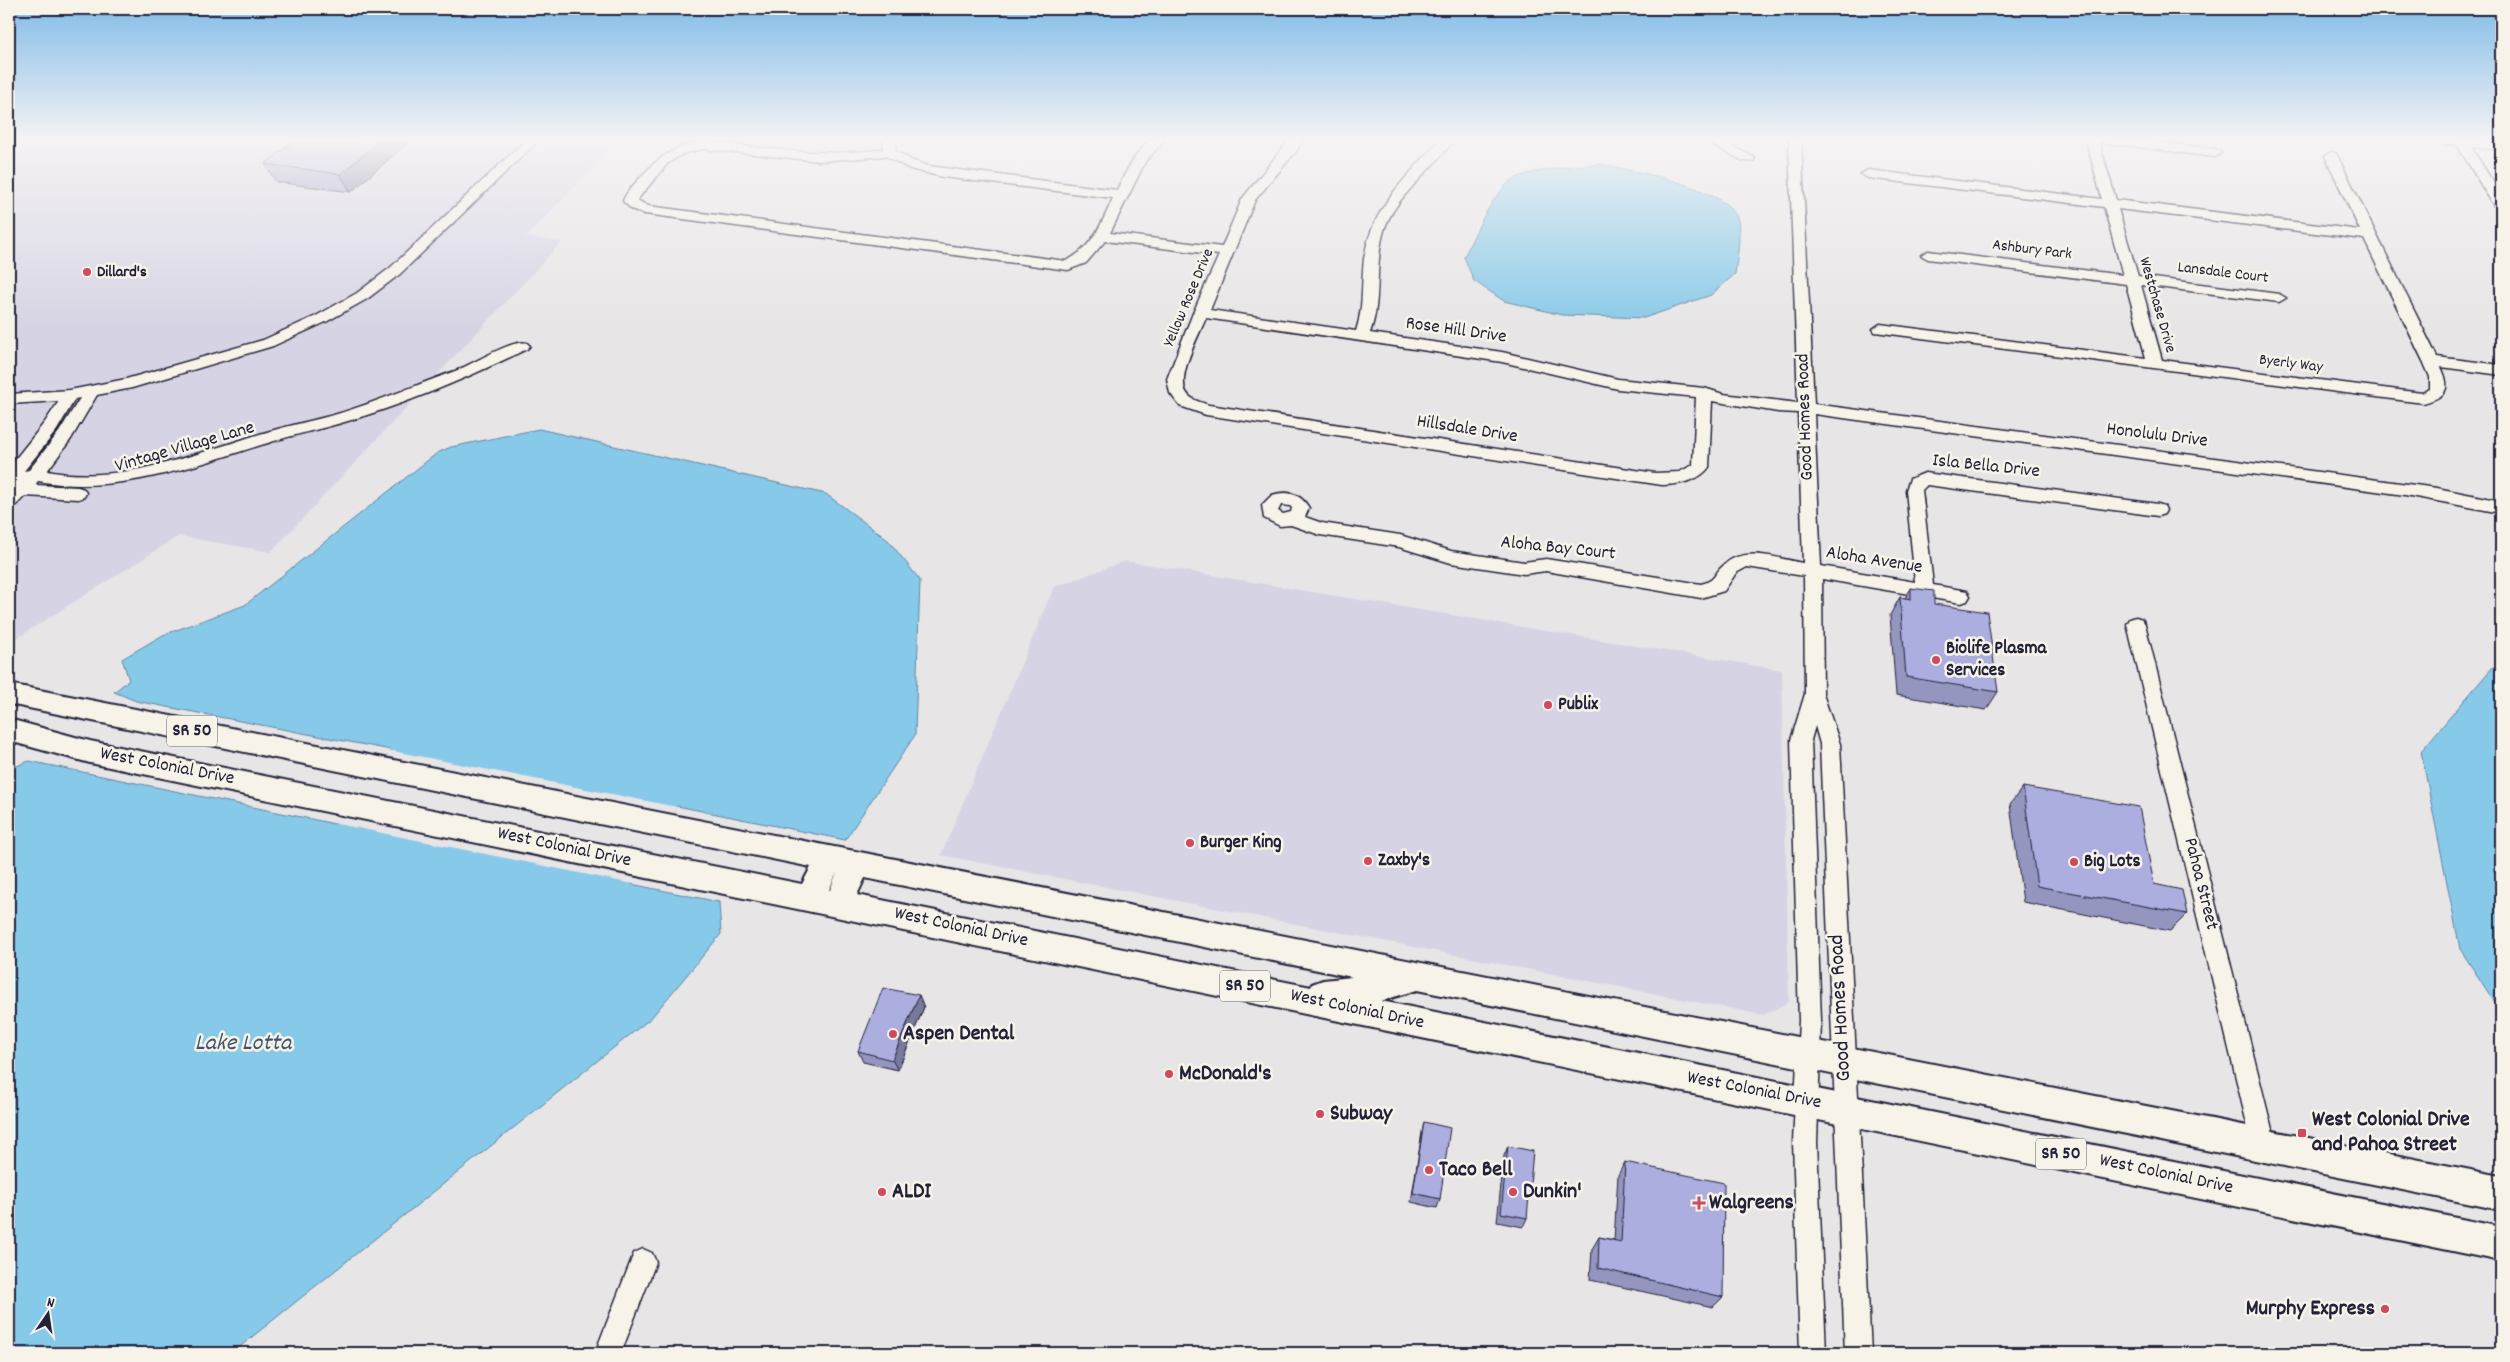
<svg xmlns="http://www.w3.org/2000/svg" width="2510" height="1362" viewBox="0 0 2510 1362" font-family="Dekko,sans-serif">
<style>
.built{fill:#d6d4e4}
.water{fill:#87c9e8;stroke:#5f86a3}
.pier{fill:#e8e5e6}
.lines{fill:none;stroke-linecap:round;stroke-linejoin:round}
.minor-casing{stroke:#22223b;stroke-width:3}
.highway-casing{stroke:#22223b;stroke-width:4}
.minor{fill:#f7f3e8;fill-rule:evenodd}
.highway{fill:#f7f3e8;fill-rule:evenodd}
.wall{fill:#9496c0;stroke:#22223b}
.shaded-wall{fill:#787a9c;stroke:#22223b}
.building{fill:#acaedf;stroke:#22223b}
.poi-dot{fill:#d1495b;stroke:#f7f3e8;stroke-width:2}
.labels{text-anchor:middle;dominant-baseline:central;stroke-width:5;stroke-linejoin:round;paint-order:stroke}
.far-street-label{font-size:16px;fill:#22223b;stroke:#f7f3e8}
.far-poi-label{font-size:16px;font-weight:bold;fill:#22223b;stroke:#f7f3e8;text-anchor:start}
.shield{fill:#f7f3e8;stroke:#62616f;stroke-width:1}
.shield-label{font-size:18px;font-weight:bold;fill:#22223b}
.street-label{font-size:19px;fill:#22223b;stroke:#f7f3e8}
.poi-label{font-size:19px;font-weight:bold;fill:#22223b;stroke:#f7f3e8;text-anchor:start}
.near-street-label{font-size:22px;fill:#22223b;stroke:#f7f3e8}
.near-poi-label{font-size:22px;font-weight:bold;fill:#22223b;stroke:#f7f3e8;text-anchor:start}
.near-water-label{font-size:24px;font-style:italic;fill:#40546f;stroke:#f7f3e8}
</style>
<rect width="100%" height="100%" fill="#e8e5e6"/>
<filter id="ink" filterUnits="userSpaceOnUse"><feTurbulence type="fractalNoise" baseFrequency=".02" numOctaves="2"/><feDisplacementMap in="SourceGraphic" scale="10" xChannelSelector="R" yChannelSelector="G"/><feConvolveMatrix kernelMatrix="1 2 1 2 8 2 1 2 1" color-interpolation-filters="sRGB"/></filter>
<g filter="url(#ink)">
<g class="built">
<polygon points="9,139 622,139 526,237 562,242 271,552 179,536 9,643"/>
<polygon points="1126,561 1782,670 1789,1002 1763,1015 941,855 1054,587"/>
</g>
<g class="water">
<path d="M1600,164C1629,170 1731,187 1738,221C1741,238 1737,257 1735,274L1711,295L1644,318L1562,315L1504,301L1474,281L1464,257C1475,234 1488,203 1507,184C1522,169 1578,166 1600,164Z"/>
<polygon points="539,429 826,494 888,540 920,580 915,735 845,840 677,806 631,884 719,902 721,934 651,1018 232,1353 9,1353 9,769 29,761 335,824 391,750 136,701 114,692 129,680 122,659 163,635 245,605 437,453 451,447"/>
<polygon points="2501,663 2501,1012 2460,949 2421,751 2492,668"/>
</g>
<polygon class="pier" points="388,750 677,807 633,884 333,823"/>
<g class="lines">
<g class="minor-casing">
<g id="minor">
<path d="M527,139H540L400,274L367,299L326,322L273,346L132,388L97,395L71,439L47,471C119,485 192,455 260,434C286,426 312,421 337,414C377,402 416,385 455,371C472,365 511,339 527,343L530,346L527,349C470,377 409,403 348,421C322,429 296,434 271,442C195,465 119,496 38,481L35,485L78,487L84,489L86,493L84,497L78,499L25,496L15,506L9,508L11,490L9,467L45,422L59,401L9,404V394L70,390L126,379L263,340L316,316L357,293L390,268ZM80,398L59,432L29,470L24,471L57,430L75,399Z"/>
<path d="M884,139H896V151L913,161L928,166L1117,190C1126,171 1135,153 1151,139H1165L1145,162L1110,233L1222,247L1242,199L1290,139H1302L1298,149L1255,200L1210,310L1356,331C1364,307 1361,284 1364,259C1372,205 1407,178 1441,139H1454C1433,171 1393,196 1383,234C1374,267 1382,301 1370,333L1502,352L1618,379L1704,388L1723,394L1798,403L1789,139H1801L1814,404L2437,488L2501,501V513L2405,495L1814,414L1821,566L1915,582L1906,490L1910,479L1925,473L2158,504L2164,506L2166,510L2164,514L2158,516L1927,485L1922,490L1933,585L1967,591L1970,596L1967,601L1961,603L1822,579L1823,694L1840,744L1871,1353H1845L1820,744L1815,726L1811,740L1821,1021L1817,1142L1826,1353H1800L1793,1142L1799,1021L1791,740L1805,694L1804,576L1747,567L1736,573L1724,591L1701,598L1546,571L1524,574L1451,563L1399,547L1320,535L1291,525L1280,526L1264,518L1262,505L1272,495C1288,490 1301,494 1309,508L1305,517L1322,523L1400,535L1451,551L1524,562L1546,559L1701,584C1717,580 1713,574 1724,565C1744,545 1779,559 1803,563L1798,413L1778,412L1712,401L1709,467C1700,481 1677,485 1662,485L1206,415L1180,406L1170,393L1167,379L1193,313L1219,255L1105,241L1086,263L1068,270L645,214L631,209L623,201C626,192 633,186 639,179C658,157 675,146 704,141C764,148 823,158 883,149ZM704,149L820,161L886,156L910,169L943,177L1113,198C1102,223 1092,249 1066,261L648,206L637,200L667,164L684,153ZM1206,318L1502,362L1618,389L1696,397L1693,465L1679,472L1655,473L1209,405C1201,402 1190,400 1186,392C1177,375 1199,335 1206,318ZM1281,505L1290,506L1292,508L1291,512L1283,514L1278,511Z"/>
<polygon points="1702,139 1718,139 1755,158 1753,161 1743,161"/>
<path d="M2086,139H2133L2215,149L2221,153L2215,157L2099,142L2116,200L2360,230L2325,156L2331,152L2336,153L2437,357L2501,365V375L2441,367C2452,390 2446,397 2423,403L1875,332L1873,329L1880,324L2146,358L2126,284L1928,259L1921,255L1928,251L2123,275L2104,207L1868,178L1861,174L1868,170L2102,199ZM2118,209L2364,239L2423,361L2430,377V389L2422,393L2162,360L2141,285L2279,302L2286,298L2279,294L2138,276Z"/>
<polygon points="2432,139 2472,139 2501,142 2501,150 2471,147 2501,195 2501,210 2494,206 2457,145 2438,143"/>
<polygon points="2136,617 2142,619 2145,624 2276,1145 2272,1153 2264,1157 2256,1153 2252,1145 2127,624 2130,619"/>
<polygon points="643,1249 652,1253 656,1262 621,1353 595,1353 634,1253"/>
</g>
</g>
<g class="highway-casing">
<path id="highway" d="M9,684L2501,1176V1210L1417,990L1381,1001L2501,1227V1261L90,763L9,741V719L90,741L802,884L811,867L9,704ZM837,872L830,890H829ZM865,878L1352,977L1323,980L1312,984L1311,987L857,895Z"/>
</g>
<use href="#minor" class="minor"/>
<use href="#highway" class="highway"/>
</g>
<g class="wall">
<polygon points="296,139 412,139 351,192 276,182 265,164"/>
<polygon points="1911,588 1934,604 1998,692 1986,710 1896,695 1890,615 1900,597 1905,598"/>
<polygon points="2023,787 2154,884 2187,914 2170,931 2023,902 2010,804"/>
<polygon points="924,1007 898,1070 863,1062 858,1051"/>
<polygon points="1424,1122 1440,1199 1437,1208 1411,1202 1422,1132"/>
<polygon points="1508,1146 1527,1218 1523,1227 1497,1222 1504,1156"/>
<polygon points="1625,1162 1723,1297 1713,1307 1590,1280 1592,1249 1599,1237 1614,1240 1618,1175"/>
</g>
<g class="shaded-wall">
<polygon points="382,139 412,139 351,192 340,174"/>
<polygon points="919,995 924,1007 898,1070 892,1060"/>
</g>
<g class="building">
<polygon points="296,139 382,139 340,174 265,164"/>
<polygon points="1911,588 1934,591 1934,604 1987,612 1998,692 1906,677 1900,597 1911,599"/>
<polygon points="2023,787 2139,807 2154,884 2182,890 2187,914 2037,886"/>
<polygon points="883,988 919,995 892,1060 858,1051"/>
<polygon points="1424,1122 1450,1128 1440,1199 1413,1193"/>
<polygon points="1508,1146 1533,1151 1527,1218 1501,1213"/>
<polygon points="1625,1162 1724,1183 1723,1297 1598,1268 1599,1237 1621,1242"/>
</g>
</g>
<linearGradient id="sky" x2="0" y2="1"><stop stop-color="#81bce8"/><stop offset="0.42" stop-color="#f5f3f4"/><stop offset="1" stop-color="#f5f3f4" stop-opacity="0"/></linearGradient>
<rect width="2510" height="330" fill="url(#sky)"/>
<g class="poi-dot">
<circle cx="87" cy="272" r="5"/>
<circle cx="1936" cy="660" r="5"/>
<circle cx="1548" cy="705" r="5"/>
<circle cx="1190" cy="843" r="5"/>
<circle cx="1368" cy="861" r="5"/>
<circle cx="2074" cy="862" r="5"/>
<circle cx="893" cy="1034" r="5"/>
<circle cx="1169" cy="1074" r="5"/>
<circle cx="1320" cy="1114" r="5"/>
<rect x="2297" y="1128" width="10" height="10" rx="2.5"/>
<circle cx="1429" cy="1170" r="5"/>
<circle cx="882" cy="1192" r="5"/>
<circle cx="1513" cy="1192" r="5"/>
<path d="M1696.5 1195.5h5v5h5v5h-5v5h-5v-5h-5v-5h5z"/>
<circle cx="2385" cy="1309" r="5"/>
</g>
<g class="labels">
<g class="far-street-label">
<text transform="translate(2032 250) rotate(7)">Ashbury Park</text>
<text transform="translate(2223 273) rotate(7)">Lansdale Court</text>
<text transform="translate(1189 298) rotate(-67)">Yellow Rose Drive</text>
<text transform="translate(2157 305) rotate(74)">Westchase Drive</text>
<text transform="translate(2291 364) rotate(7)">Byerly Way</text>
</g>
<g class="far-poi-label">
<text x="97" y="272">Dillard's</text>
</g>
<g class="shield">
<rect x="167" y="715.5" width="50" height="31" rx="4"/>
<rect x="1220" y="970.5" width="50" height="31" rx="4"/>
<rect x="2036" y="1138.5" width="50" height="31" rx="4"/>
</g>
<g class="shield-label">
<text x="192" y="731">SR 50</text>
<text x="1245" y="986">SR 50</text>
<text x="2061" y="1154">SR 50</text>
</g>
<g class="street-label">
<text transform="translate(1456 331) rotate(8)">Rose Hill Drive</text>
<text transform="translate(1806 417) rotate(-92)">Good Homes Road</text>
<text transform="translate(1467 430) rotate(9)">Hillsdale Drive</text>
<text transform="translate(2157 436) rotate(7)">Honolulu Drive</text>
<text transform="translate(185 448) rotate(-16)">Vintage Village Lane</text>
<text transform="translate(1986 467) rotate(6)">Isla Bella Drive</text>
<text transform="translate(1558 549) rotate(6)">Aloha Bay Court</text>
<text transform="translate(1874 561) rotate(9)">Aloha Avenue</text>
<text transform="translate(167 767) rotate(11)">West Colonial Drive</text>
<text transform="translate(564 848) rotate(12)">West Colonial Drive</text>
<text transform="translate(2200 884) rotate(76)">Pahoa Street</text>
<text transform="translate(961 928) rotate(12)">West Colonial Drive</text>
<text transform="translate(1357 1010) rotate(12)">West Colonial Drive</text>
<text transform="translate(1754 1091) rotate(11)">West Colonial Drive</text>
<text transform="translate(2166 1175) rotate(12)">West Colonial Drive</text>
</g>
<g class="poi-label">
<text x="1946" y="649">Biolife Plasma<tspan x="1946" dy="22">Services</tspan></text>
<text x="1558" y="705">Publix</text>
<text x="1200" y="843">Burger King</text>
<text x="1378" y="861">Zaxby's</text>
<text x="2084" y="862">Big Lots</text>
</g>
<g class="near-street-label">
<text transform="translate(1841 1008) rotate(-93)">Good Homes Road</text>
</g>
<g class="near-poi-label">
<text x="903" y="1034">Aspen Dental</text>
<text x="1179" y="1074">McDonald's</text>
<text x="1330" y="1114">Subway</text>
<text x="2312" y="1120">West Colonial Drive<tspan x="2312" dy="25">and Pahoa Street</tspan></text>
<text x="1439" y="1170">Taco Bell</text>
<text x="892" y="1192">ALDI</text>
<text x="1523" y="1192">Dunkin'</text>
<text x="1709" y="1203">Walgreens</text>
<text x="2375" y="1309" text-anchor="end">Murphy Express</text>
</g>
<g class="near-water-label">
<text x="243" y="1044">Lake Lotta</text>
</g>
</g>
<rect width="2510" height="1362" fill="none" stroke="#f7f3e8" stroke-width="30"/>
<rect x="15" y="15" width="2480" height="1332" fill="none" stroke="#22223b" stroke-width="2" filter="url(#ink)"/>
<g transform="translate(48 1314) rotate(13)" stroke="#f7f3e8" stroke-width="4" paint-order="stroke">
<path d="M0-4L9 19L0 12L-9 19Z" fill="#22223b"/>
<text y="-8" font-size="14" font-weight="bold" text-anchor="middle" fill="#22223b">N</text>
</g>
</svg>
